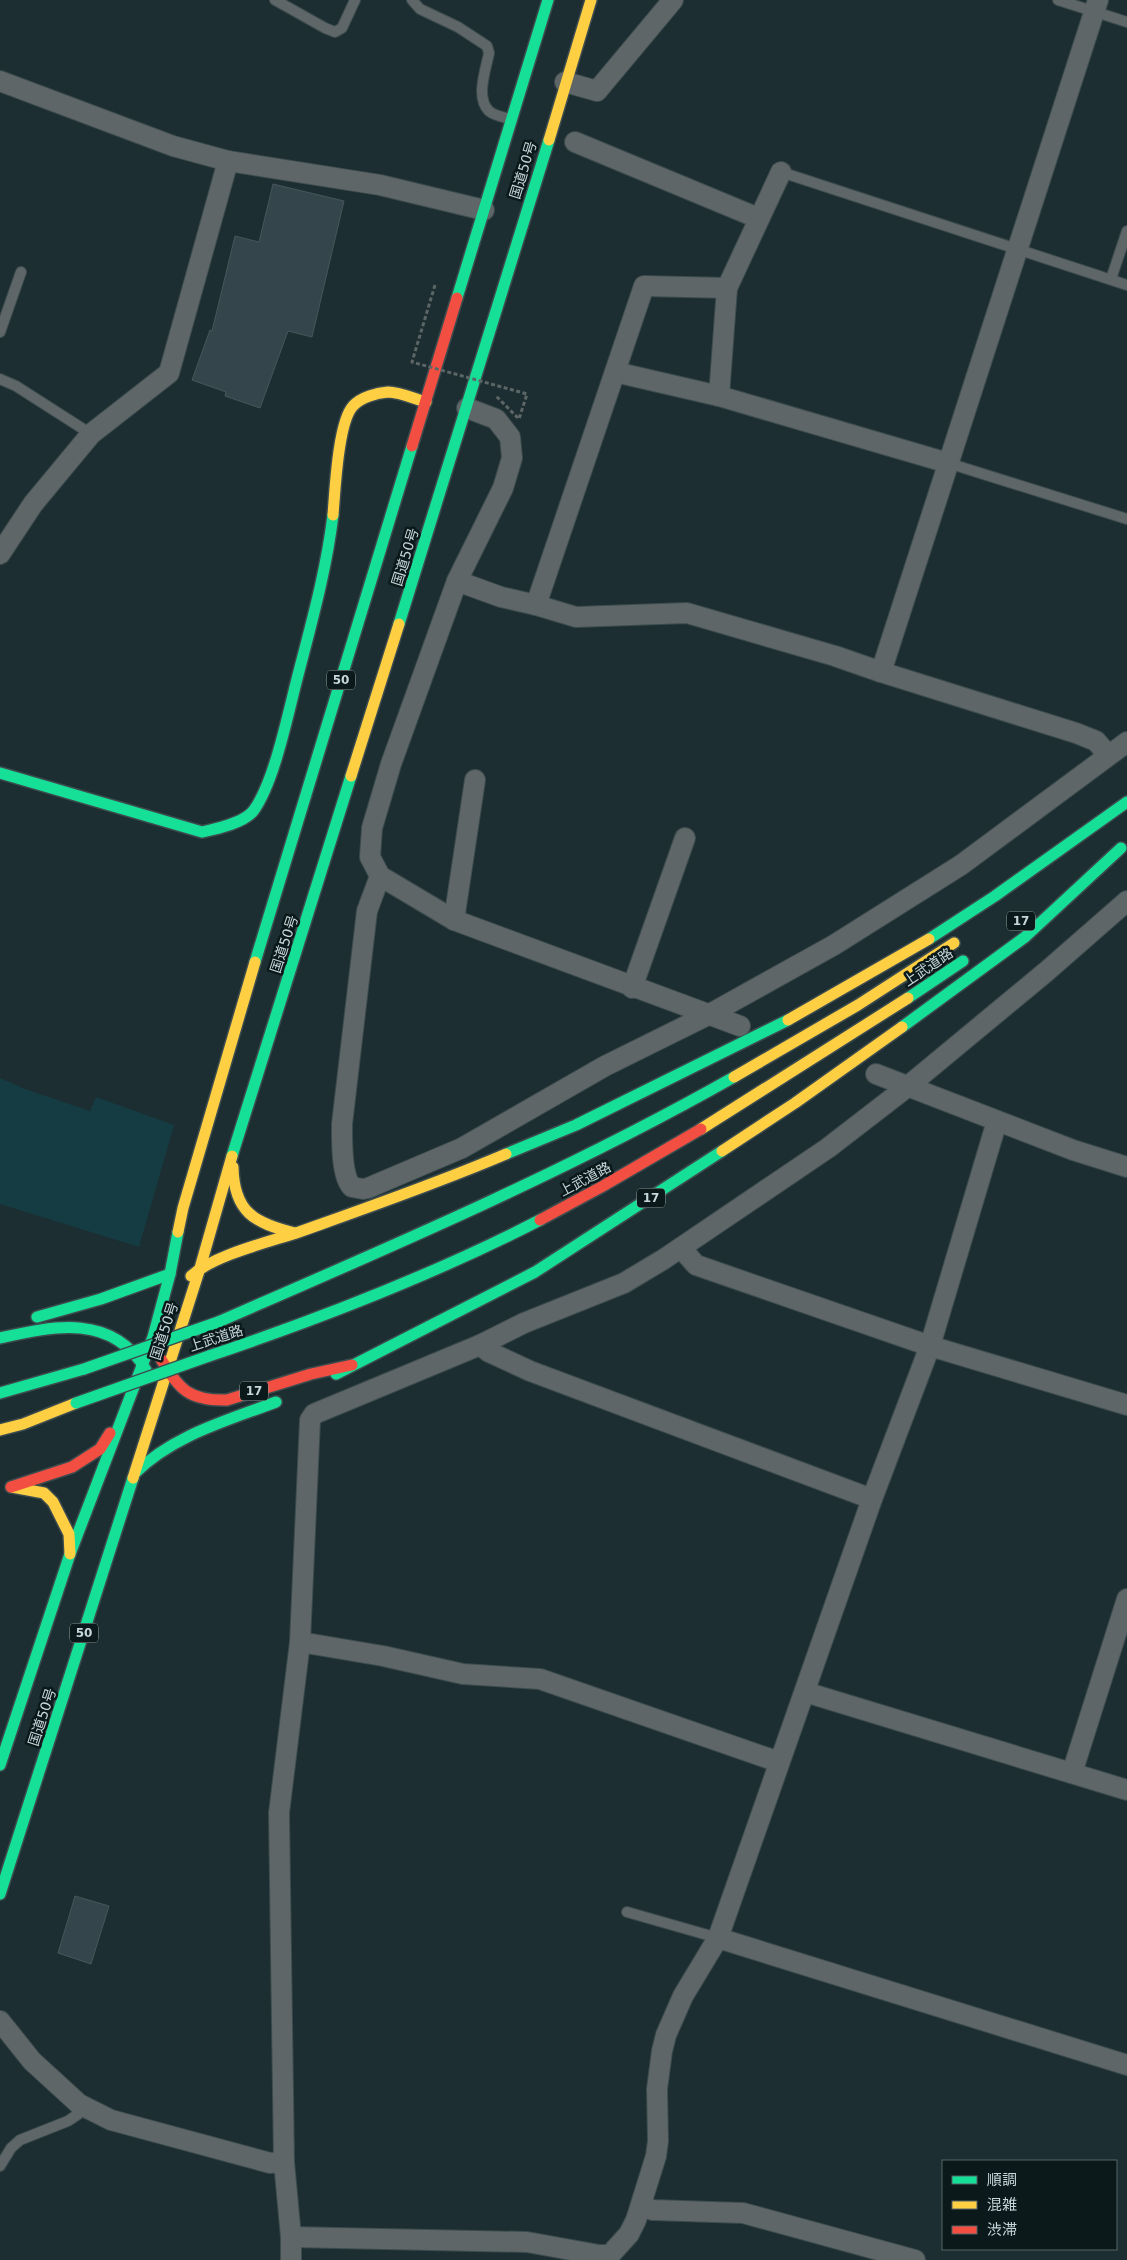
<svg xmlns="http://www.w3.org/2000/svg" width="1127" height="2260" viewBox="0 0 1127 2260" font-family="'DejaVu Sans','Noto Sans JP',sans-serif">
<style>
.built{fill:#143c42}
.building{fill:#34464c;stroke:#49555a}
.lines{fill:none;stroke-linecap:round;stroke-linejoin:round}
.lane-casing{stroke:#3c4b4e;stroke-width:12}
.street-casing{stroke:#3c4b4e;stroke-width:22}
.fast-casing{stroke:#3c4b4e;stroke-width:14}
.slow-casing{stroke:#3c4b4e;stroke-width:14}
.jam-casing{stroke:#3c4b4e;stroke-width:14}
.lane{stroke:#5e6667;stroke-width:10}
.street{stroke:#5e6667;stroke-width:20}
.fast{stroke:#16e098;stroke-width:11}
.slow{stroke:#ffcf43;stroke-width:11}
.jam{stroke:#f24e42;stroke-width:11}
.fast-bridge-casing{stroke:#3c4b4e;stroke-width:14;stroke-linecap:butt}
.path-bridge{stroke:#5d6667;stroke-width:3;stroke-dasharray:4 2.5;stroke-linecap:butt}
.fast-bridge{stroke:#16e098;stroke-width:11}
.labels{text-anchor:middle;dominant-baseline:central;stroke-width:5;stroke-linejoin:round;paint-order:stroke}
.shield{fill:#0c191b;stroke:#8e9ea1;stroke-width:1}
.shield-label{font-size:12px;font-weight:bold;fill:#c6d7da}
.street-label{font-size:14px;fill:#c6d7da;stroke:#0c191b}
</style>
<rect width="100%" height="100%" fill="#1c2e31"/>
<polygon class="built" points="0,1078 25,1089 90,1111 96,1097 174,1125 139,1247 0,1204"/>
<g class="building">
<polygon points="273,184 344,201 312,337 288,331 260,408 225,396 226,392 192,380 210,330 212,331 235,236 259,242"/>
<polygon points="75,1896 109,1906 91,1964 58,1953"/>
</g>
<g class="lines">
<g class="lane-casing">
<g id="lane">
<polyline points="275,0 325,28 335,32 342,28 355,0"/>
<path d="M412,0L420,9L458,27L487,46L489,53C486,69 475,98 489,111C494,116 505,117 512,120"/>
<polyline points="1058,0 1127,22"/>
<polyline points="781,172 1127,285"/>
<polyline points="1111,279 1127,231"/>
<polyline points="0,332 21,272"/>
<polyline points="0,379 16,386 91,434"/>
<polyline points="948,463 1127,519"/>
<polyline points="627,1912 718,1938"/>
<polyline points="0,2166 11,2148 20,2140 68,2121 87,2108"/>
</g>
</g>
<g class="street-casing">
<g id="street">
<polyline points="0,81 173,146 228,161 380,185 484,210"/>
<polyline points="565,82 597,91 673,0"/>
<polyline points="575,142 758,218"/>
<polyline points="727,288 781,172"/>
<polyline points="615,372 719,396 948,463"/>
<polyline points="719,396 727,288 644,286 536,605 576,617 687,613 835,656 881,672 1098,0"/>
<polyline points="467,408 496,419 510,437 512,458 503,488 457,581 391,764 372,828 370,857 380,876 454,920 740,1026"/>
<polyline points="0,554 33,504 91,434 169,373 228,161"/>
<polyline points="457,581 501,597 536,605"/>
<polyline points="881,672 1076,733 1096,741 1108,755"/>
<path d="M380,876L367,911L342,1124C342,1139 341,1176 352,1187L363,1189L368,1188L462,1148L605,1066L710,1014L834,945L961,865L1127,742"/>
<polyline points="454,920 475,780"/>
<polyline points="632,988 685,838"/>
<polyline points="876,1074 1073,1150 1127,1167"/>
<polyline points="681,1248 696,1265 930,1346 1127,1405"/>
<polyline points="480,1345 489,1352 530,1371 872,1499"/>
<polyline points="300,1642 383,1656 463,1674 540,1679 779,1762"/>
<polyline points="805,1692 1127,1790"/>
<polyline points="1072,1773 1127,1599"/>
<polyline points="718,1938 1127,2065"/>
<polyline points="0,2021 32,2061 79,2104 111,2120 270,2163 284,2162"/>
<polyline points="641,2207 653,2210 743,2213 915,2260"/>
<polyline points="291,2237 527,2242 599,2255 610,2255 629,2234 636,2220 656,2156 658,2141 657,2089 662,2051 666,2035 683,1996 718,1938 872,1499 930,1346 997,1121"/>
<polyline points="291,2260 291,2237 284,2162 279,1813 300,1642 310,1420 314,1414 480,1345 524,1323 624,1283 664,1259 828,1148 907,1087 1047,971 1127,901"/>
</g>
</g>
<g class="fast-casing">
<g id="fast">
<polyline points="457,298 548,0"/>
<polyline points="399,624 549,140"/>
<path d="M0,773L202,832C216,829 245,823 254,810C274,782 287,718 296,683C310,628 326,573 333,515"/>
<polyline points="929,939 995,896 1127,802"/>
<polyline points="255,962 412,446"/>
<polyline points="908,998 963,961"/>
<polyline points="902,1027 1025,937 1121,848"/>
<polyline points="506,1154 576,1125 788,1020"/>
<polyline points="232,1156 351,776"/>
<polyline points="37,1317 101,1299 170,1274"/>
<path d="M218,1322C393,1246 568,1171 734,1077"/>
<path d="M0,1338C54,1326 112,1313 146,1370"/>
<path d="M209,1356C322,1318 433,1275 540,1220"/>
<polyline points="336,1374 535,1272 722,1151"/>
<polyline points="0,1393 84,1369"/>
<path d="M135,1473C174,1435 226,1421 276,1402"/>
<polyline points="0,1765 70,1554 153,1337 170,1274 178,1232"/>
<polyline points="0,1894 133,1478"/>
</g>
</g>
<g class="slow-casing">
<g id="slow">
<polyline points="549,140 591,0"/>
<path d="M333,515C335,491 338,422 353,406C361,397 377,393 388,392C400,392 415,399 426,402"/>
<polyline points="351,776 399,624"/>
<polyline points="788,1020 929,939"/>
<polyline points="734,1077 858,1005 954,943"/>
<polyline points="701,1129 908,998"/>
<polyline points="722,1151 795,1103 902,1027"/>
<path d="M233,1167C234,1212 254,1223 295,1233"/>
<polyline points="178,1232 183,1208 255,962"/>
<path d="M191,1276C214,1255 269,1242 299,1232C369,1207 438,1183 506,1154"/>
<polyline points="0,1430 23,1424 76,1403"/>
<polyline points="133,1478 200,1268 232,1156"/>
<polyline points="12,1487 44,1493 53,1502 69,1534 70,1554"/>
</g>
</g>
<g class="jam-casing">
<g id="jam">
<polyline points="412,446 457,298"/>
<polyline points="540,1220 603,1186 701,1129"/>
<path d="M161,1359C179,1390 190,1401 227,1400L311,1374L352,1365"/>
<polyline points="11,1487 72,1467 100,1449 110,1433"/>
</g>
</g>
<use href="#lane" class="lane"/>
<use href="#street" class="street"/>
<use href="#fast" class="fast"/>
<use href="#slow" class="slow"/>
<use href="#jam" class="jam"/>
<g class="fast-bridge-casing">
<g id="fast-bridge">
<polyline points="84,1369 218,1322"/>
<polyline points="76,1403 209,1356"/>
</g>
</g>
<polyline class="path-bridge" points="435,285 412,362 527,394 519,419 495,395"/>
<use href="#fast-bridge" class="fast-bridge"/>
</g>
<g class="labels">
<g class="shield">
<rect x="327" y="670.5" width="28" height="19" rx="4"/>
<rect x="1007" y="911.5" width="28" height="19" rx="4"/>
<rect x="637" y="1188.5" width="28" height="19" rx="4"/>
<rect x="240" y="1381.5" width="28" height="19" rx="4"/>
<rect x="70" y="1623.5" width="28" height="19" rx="4"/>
</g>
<g class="shield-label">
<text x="341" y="680">50</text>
<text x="1021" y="921">17</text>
<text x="651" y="1198">17</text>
<text x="254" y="1391">17</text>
<text x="84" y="1633">50</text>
</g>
<g class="street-label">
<text transform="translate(523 170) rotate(-73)">国道50号</text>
<text transform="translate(405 557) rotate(-73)">国道50号</text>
<text transform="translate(284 944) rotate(-72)">国道50号</text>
<text transform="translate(928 967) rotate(-34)">上武道路</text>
<text transform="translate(585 1179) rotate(-28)">上武道路</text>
<text transform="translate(164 1331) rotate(-72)">国道50号</text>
<text transform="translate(216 1338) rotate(-18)">上武道路</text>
<text transform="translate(42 1717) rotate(-72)">国道50号</text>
</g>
</g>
<rect x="942" y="2160" width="175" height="90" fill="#0c191b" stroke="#566567"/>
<rect x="952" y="2176" width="25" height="8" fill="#16e098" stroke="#566567"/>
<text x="987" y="2185" font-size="15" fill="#c6d7da">順調</text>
<rect x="952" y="2201" width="25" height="8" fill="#ffcf43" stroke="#566567"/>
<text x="987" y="2210" font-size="15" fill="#c6d7da">混雑</text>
<rect x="952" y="2226" width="25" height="8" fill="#f24e42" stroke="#566567"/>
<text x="987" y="2235" font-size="15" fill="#c6d7da">渋滞</text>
</svg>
